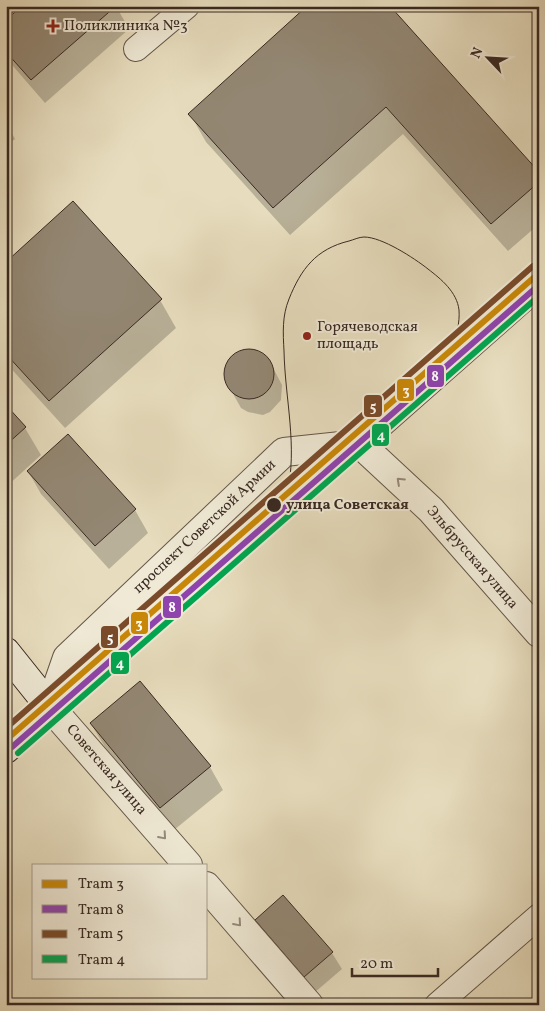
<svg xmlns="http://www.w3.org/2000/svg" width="545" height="1011" viewBox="0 0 545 1011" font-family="Vollkorn,serif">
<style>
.shadow{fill:#0003}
.building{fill:#938773;stroke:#392922}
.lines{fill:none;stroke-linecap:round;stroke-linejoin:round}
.minor-casing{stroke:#645649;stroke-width:26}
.tertiary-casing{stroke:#645649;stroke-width:30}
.secondary-casing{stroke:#392922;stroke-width:30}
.minor{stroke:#efe9d5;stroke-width:24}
.tertiary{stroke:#efe9d5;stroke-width:28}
.secondary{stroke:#efe9d5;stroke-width:28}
.tram{stroke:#392922;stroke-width:1}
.tram-1-casing{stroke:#efe9d5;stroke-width:10}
.tram-2-casing{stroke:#efe9d5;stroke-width:10}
.tram-3-casing{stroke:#efe9d5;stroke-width:10}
.tram-4-casing{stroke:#efe9d5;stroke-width:10}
.tram-1{stroke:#c88708;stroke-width:6}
.tram-2{stroke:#8e44ad;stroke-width:6}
.tram-3{stroke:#7a4b2a;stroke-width:6}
.tram-4{stroke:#00a651;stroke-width:6}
.oneway{stroke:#94897c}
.poi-dot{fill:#8f2418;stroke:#efe9d5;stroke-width:2}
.stop-dot{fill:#392922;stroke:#efe9d5;stroke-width:2}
.labels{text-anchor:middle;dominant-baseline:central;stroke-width:4;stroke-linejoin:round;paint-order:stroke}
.poi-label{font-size:15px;fill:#392922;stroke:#efe9d5;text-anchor:start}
.stop-label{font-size:15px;font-weight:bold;fill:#392922;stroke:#efe9d5;text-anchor:start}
.street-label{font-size:15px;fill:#392922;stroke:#efe9d5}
.line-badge{stroke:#efe9d5;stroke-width:2}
.badge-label{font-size:14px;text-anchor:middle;font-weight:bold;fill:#fff}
</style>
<rect width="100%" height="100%" fill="#e7ddbe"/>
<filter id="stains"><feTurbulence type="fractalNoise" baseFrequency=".004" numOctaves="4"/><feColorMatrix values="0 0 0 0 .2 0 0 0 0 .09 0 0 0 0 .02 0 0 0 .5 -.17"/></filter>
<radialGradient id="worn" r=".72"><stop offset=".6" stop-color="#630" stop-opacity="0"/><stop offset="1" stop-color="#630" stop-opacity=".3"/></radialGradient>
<g class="shadow">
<polygon points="24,6 116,6 129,29 45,103 6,58 6,22"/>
<polygon points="309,6 539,174 539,224 508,251 403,134 290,235 206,142 190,114"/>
<polygon points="6,123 15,139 6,146"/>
<polygon points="6,264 160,300 176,328 65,428 6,363"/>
<polygon points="248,349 256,351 263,354 269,360 282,385 281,400 270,412 263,415 248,412 241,408 227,383 225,376 229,361 241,351"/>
<polygon points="6,407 25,428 41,455 6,487"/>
<polygon points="68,435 135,510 148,533 109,569 41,494 28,471"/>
<polygon points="91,724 210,767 223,790 174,830 105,747"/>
<polygon points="283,897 332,953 342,969 314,993 266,936 256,920"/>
</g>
<g class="building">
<polygon points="22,6 116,6 31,80 6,52 6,20"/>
<polygon points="307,6 390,6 539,172 539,182 491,224 386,107 273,208 188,114"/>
<polygon points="73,201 162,299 49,401 6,354 6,262"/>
<circle cx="249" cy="374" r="25"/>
<polygon points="6,405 26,427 6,445"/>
<polygon points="68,434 136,509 95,546 27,471"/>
<polygon points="140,681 211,766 160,808 90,723"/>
<polygon points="283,895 333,952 304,977 255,920"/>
</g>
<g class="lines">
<g class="minor-casing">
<g id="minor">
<polyline points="136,49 187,6"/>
<polyline points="360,444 539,286"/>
<polyline points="437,1005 539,916"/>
</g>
</g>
<g class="tertiary-casing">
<g id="tertiary">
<polyline points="188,865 50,707 67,658 284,452 360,444 431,510 539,633"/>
<polyline points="206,886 309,1005"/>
</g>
</g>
<g class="secondary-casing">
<polyline id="secondary" points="6,652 50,707 38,720 6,749"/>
</g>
<use href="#minor" class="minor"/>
<use href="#tertiary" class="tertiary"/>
<use href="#secondary" class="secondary"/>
<path class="tram" d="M287,494C298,447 285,399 284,351C283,333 282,316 289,299C301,269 316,249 349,241C353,240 359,237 364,237C382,237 414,258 428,269C441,279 457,292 459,310C461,335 445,363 435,385"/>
<g class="tram-1-casing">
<polyline id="tram-1" points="6,740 539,273"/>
</g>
<g class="tram-2-casing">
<polyline id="tram-2" points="12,747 539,285"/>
</g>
<g class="tram-3-casing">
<polyline id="tram-3" points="6,728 533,266"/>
</g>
<g class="tram-4-casing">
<polyline id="tram-4" points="18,753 539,296"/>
</g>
<use href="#tram-1" class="tram-1"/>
<use href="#tram-2" class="tram-2"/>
<use href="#tram-3" class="tram-3"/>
<use href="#tram-4" class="tram-4"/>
</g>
<defs><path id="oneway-chevron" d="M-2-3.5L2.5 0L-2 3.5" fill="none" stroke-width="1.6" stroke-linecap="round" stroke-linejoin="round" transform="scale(1.25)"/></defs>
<g class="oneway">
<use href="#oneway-chevron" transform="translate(400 481) rotate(-137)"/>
<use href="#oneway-chevron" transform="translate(163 836) rotate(49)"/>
<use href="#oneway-chevron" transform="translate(238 923) rotate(49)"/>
</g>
<g class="poi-dot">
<path d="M50.5 18.5h5v5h5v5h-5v5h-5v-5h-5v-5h5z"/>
<circle cx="307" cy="336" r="5"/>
</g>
<circle class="stop-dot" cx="274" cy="505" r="8"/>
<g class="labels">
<g class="poi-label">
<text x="64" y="26">Поликлиника №3</text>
<text x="317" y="327">Горячеводская<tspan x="317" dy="17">площадь</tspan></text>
</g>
<g class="stop-label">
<text x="286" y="505">улица Советская</text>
</g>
<g class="street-label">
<text transform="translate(205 527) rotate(-43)">проспект Советской Армии</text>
<text transform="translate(472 558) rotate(49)">Эльбрусская улица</text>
<text transform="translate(106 770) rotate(49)">Советская улица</text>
</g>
</g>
<g class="line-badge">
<rect x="426" y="364" width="19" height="24" rx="5" fill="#8e44ad"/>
<rect x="396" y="378" width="19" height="24" rx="5" fill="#c88708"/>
<rect x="363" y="394" width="20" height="24" rx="5" fill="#7a4b2a"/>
<rect x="371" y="423" width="19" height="24" rx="5" fill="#00a651"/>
<rect x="162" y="595" width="20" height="24" rx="5" fill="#8e44ad"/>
<rect x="130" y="611" width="19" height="24" rx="5" fill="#c88708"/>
<rect x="100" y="625" width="19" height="24" rx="5" fill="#7a4b2a"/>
<rect x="110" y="651" width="20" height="24" rx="5" fill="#00a651"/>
</g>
<g class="badge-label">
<text x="435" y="381">8</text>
<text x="406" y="395">3</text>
<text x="373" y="411">5</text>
<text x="381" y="440">4</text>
<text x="172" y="612">8</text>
<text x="139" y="628">3</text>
<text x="110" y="642">5</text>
<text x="120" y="668">4</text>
</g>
<rect width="545" height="1011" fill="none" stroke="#e7ddbe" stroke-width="25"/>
<rect x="8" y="8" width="530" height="996" fill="none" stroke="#392922" stroke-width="2.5"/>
<rect x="12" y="12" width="520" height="986" fill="none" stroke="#392922"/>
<rect x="32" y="864" width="175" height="115" fill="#efe9d5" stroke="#a69c8d"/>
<rect x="42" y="880" width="25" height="8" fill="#c88708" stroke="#a69c8d"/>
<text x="78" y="888" font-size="15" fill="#392922">Tram 3</text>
<rect x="42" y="905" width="25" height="8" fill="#8e44ad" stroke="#a69c8d"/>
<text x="78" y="914" font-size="15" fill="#392922">Tram 8</text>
<rect x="42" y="930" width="25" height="8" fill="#7a4b2a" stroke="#a69c8d"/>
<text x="78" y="938" font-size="15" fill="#392922">Tram 5</text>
<rect x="42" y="955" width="25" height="8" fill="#00a651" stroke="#a69c8d"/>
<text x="78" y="964" font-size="15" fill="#392922">Tram 4</text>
<g transform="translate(488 58) rotate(295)" stroke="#efe9d5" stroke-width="4" paint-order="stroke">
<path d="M0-4L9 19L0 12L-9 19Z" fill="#392922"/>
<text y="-8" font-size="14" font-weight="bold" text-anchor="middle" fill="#392922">N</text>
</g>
<path d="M352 968v8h86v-8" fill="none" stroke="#392922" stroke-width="2.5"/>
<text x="360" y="968" font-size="15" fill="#392922" stroke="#efe9d5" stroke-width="4" paint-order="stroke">20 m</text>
<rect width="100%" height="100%" filter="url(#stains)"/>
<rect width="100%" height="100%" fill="url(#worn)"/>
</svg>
